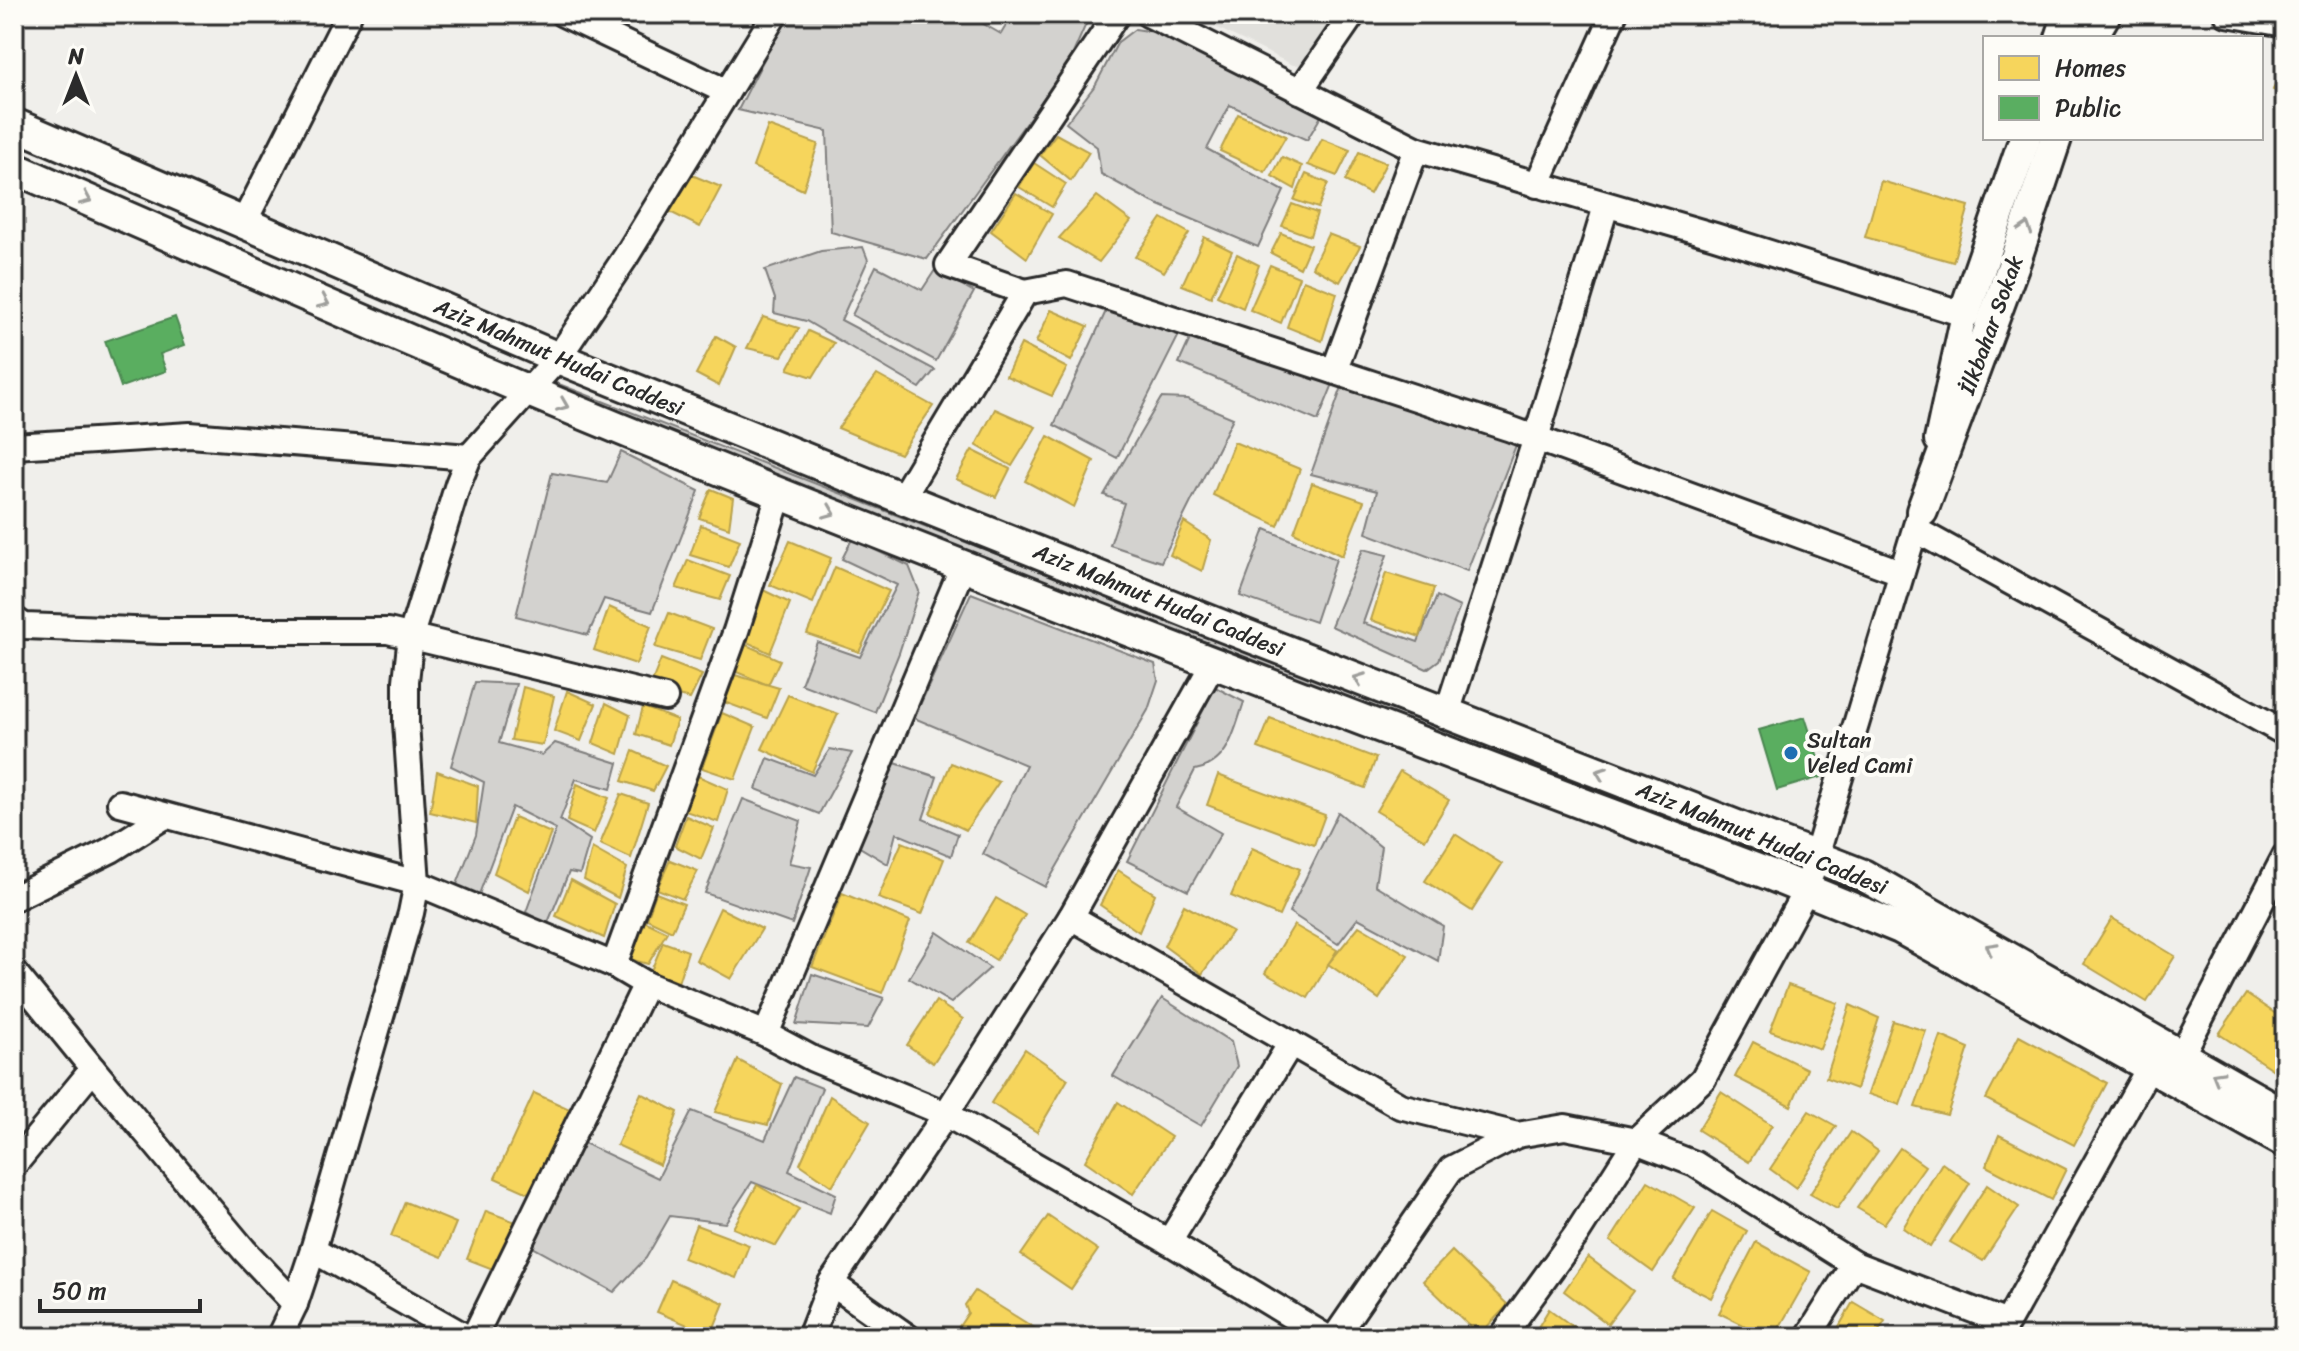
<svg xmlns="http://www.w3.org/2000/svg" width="2299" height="1351" viewBox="0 0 2299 1351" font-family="Sriracha,sans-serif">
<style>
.built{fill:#e1e0dc}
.green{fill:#d3d2cf;stroke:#7f7e7d;stroke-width:2}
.homes{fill:#f6d55c;stroke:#b9a24d;stroke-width:2}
.public{fill:#5aae61;stroke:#4c8751;stroke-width:2}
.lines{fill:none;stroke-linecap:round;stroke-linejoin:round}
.minor-casing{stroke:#2b2b2b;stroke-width:30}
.tertiary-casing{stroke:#2b2b2b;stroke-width:36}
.minor{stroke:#fdfcf7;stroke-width:24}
.tertiary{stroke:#fdfcf7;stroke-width:30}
.oneway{stroke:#9e9e9b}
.poi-dot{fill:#1f6fb2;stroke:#fdfcf7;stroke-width:3}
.labels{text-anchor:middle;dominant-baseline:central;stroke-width:8;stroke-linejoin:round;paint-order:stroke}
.street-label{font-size:22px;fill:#2b2b2b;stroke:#fdfcf7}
.poi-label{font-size:22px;fill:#2b2b2b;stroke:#fdfcf7;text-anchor:start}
</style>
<rect width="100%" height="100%" fill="#f0efeb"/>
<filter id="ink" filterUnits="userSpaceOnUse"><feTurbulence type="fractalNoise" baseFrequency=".0125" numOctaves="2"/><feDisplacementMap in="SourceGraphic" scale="16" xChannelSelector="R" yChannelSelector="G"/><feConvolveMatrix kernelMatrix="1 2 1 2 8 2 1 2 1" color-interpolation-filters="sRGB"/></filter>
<g filter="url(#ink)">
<polygon class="built" points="1189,14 1346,14 1311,64 1293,65"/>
<g class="green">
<polygon points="787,14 966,14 1001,34 1013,14 1068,14 1086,24 1068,65 927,259 831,232 827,131 738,110"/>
<polygon points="1135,29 1161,33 1323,113 1307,140 1230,105 1207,149 1284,191 1258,247 1152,202 1101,174 1097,147 1066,123 1096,84 1118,42"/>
<polygon points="863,247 868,260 841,320 935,370 920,388 806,321 774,313 775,299 765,270 821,251"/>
<polygon points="876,266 922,290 935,270 974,292 936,361 852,315"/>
<polygon points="1106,311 1181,331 1117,458 1054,425"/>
<polygon points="1190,339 1333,384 1318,421 1179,363"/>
<polygon points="551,381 1733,840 1735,846 1732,849 546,387"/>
<polygon points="1343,384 1516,445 1467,571 1366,533 1377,491 1311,474"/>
<polygon points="1161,398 1188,399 1233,418 1161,562 1110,545 1124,503 1104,495"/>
<polygon points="621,452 699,491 652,612 604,599 588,635 516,616 552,473 607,483"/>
<polygon points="1265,529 1336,559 1315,622 1240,596"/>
<polygon points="852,539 909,566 919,591 899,653 875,712 801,684 817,642 860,657 897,585 842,559"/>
<polygon points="1363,549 1387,555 1363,623 1418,642 1437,596 1460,607 1439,660 1427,669 1331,626"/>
<polygon points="971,593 1155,664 1158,680 1148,710 1045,887 983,854 1026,765 914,718"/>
<polygon points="475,682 516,684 499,743 542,755 555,743 618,763 611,789 576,779 560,820 590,840 580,874 569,872 547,925 526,912 556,829 512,807 478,897 456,887 476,835 484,782 451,766"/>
<path d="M1215,687L1244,702C1234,731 1229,764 1195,770L1176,807L1221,833L1188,891L1127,861Z"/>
<polygon points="830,749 852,753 819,814 756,789 768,758 813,775"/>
<polygon points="892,762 937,777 923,819 958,834 951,856 896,833 888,864 858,846"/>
<polygon points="743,799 801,821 789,863 811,867 792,924 705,893"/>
<polygon points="1338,812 1381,847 1375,885 1443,926 1438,961 1358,918 1338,944 1289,912"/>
<polygon points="937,932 990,968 951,1003 909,978"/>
<polygon points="812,974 884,998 868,1028 796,1024"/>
<polygon points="1162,998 1231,1042 1237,1066 1201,1126 1113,1076"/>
<polygon points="794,1077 822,1088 789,1171 836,1194 830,1213 752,1182 725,1223 670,1216 646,1258 614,1292 531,1246 582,1142 658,1178 692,1111 765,1140"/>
</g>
<g class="homes">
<polygon points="2285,57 2285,94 2273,90"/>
<polygon points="1238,114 1286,136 1265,172 1220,151"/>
<polygon points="768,126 818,144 803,190 753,167"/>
<polygon points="1056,134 1089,152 1071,181 1040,155"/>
<polygon points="1322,139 1350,150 1337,176 1308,165"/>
<polygon points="1359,152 1386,163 1370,194 1345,181"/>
<polygon points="1282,157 1302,166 1295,189 1272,176"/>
<polygon points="1034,163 1066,184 1052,207 1019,187"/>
<polygon points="1306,174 1328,183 1318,208 1294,200"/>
<polygon points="692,175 721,187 700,227 670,212"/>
<polygon points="1881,181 1969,206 1953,262 1865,237"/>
<polygon points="1016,193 1052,214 1027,258 991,231"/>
<polygon points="1097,196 1131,221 1099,262 1059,238"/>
<polygon points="1292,204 1317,213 1310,236 1282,226"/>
<polygon points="1162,218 1189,233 1164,272 1135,257"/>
<polygon points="1281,233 1310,245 1300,268 1271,253"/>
<polygon points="1328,234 1360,246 1340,282 1312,267"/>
<polygon points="1204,237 1232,251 1211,297 1182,285"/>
<polygon points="1237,254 1259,265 1243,308 1217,296"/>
<polygon points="1270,265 1299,277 1281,323 1250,310"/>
<polygon points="1303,280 1337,293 1322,341 1287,327"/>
<polygon points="1051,310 1088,326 1071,361 1036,342"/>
<polygon points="763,317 799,328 782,356 747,348"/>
<polygon points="808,331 834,343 813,377 788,369"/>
<polygon points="716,336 736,347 719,386 696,374"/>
<polygon points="1021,344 1067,368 1052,396 1006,376"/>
<polygon points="877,375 933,406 900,454 838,428"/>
<polygon points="995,409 1036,427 1012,466 976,445"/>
<polygon points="1048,436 1094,461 1074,507 1025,481"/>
<polygon points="1234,442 1300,469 1278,526 1213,495"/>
<polygon points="972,450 1010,469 996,497 956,479"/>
<polygon points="1312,483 1364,501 1342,556 1294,532"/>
<polygon points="711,489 733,498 729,528 699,518"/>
<polygon points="1184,522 1211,540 1202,571 1170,555"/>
<polygon points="701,525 740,540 729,567 690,555"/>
<polygon points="790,541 831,558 813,603 770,585"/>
<polygon points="688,560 730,576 720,600 676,588"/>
<polygon points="835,567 889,591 859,652 807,634"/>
<polygon points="1386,573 1434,588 1420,637 1371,620"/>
<polygon points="761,589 790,603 770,653 745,641"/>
<polygon points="609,607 651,626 636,664 594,650"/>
<polygon points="669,613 712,629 700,660 655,647"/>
<polygon points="744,644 780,660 768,685 734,671"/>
<polygon points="661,659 702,675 690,699 649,689"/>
<polygon points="735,675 779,688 767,718 724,702"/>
<polygon points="523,687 554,696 543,745 511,740"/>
<polygon points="567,691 596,704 581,741 554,731"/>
<polygon points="788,695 838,714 812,772 762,749"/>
<polygon points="606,703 630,715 619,754 593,743"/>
<polygon points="643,707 677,720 669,745 636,734"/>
<polygon points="722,713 755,727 735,779 702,768"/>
<polygon points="1270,718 1376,758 1365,788 1258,748"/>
<polygon points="633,751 666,766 653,791 622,781"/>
<polygon points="951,763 999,782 966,830 930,813"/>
<polygon points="437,771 478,786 476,823 430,812"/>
<polygon points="1400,771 1449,800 1425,840 1376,811"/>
<polygon points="1218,775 1325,815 1314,845 1207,805"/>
<polygon points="698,776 728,789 718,822 685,811"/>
<polygon points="577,784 609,798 594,833 567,821"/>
<polygon points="621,794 648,803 631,858 600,844"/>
<polygon points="686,816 714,828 701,859 675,846"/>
<polygon points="514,817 551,833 529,891 494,873"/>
<polygon points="1455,834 1502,864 1472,911 1425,881"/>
<polygon points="902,842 944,859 922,914 878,898"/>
<polygon points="592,848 627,868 618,898 584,880"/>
<polygon points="1252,848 1300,869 1279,916 1231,896"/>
<polygon points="670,860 698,871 683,899 657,889"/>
<polygon points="1118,870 1155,894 1139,932 1100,905"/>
<polygon points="571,880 615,904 604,938 556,916"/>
<polygon points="656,893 684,904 672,931 647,919"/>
<polygon points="842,893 910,921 882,993 812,967"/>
<polygon points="996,898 1025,915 996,960 969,943"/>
<polygon points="1184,905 1232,931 1202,974 1164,946"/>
<polygon points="720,908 762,929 731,979 696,960"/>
<polygon points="638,918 667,932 648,964 622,957"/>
<polygon points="2112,918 2175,956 2147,1002 2084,964"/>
<polygon points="1294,925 1337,950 1308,998 1265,973"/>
<polygon points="1359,926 1408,955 1379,999 1328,964"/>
<polygon points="663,942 688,951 676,989 648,978"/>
<polygon points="1788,985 1838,1003 1820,1049 1770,1031"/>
<polygon points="2246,994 2285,1020 2284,1077 2219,1034"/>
<polygon points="936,1001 963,1019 933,1063 907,1045"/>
<polygon points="1850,1005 1879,1018 1856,1089 1826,1078"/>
<polygon points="1893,1021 1926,1031 1900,1105 1868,1094"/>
<polygon points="1941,1036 1969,1048 1947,1115 1915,1107"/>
<polygon points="2019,1036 2107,1083 2074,1145 1986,1099"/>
<polygon points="1753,1042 1807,1069 1791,1106 1735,1077"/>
<polygon points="1025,1049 1068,1079 1037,1132 991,1103"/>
<polygon points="738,1060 782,1084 768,1125 715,1112"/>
<polygon points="1721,1092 1772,1125 1749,1162 1698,1130"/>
<polygon points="534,1093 574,1111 535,1196 495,1178"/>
<polygon points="641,1093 678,1112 660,1165 617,1145"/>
<polygon points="830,1096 870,1122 832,1186 800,1164"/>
<polygon points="1118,1102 1171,1137 1133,1194 1085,1161"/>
<polygon points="1809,1111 1836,1126 1796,1188 1770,1169"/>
<polygon points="1851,1132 1878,1151 1837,1209 1810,1194"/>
<polygon points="1999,1135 2066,1169 2051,1200 1986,1166"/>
<polygon points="1900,1148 1925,1166 1884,1224 1857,1208"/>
<polygon points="1942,1163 1970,1183 1930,1247 1903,1228"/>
<polygon points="1648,1181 1695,1208 1653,1272 1610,1241"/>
<polygon points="757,1185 799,1209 776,1246 733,1228"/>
<polygon points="1987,1185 2019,1207 1983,1261 1950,1242"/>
<polygon points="405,1202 456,1223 442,1257 391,1236"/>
<polygon points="486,1211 516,1222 498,1271 467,1259"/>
<polygon points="1712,1211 1747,1231 1711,1298 1673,1279"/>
<polygon points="1048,1216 1098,1250 1071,1289 1021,1255"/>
<polygon points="696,1225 749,1245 736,1278 683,1258"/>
<polygon points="1756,1242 1811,1272 1774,1337 1768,1337 1719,1313"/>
<polygon points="1452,1251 1508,1305 1479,1335 1423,1281"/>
<polygon points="1588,1257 1633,1291 1608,1324 1564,1291"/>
<polygon points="671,1280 724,1303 711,1335 657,1312"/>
<polygon points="975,1291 1036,1329 1030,1337 965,1337 956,1331 968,1313 965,1305"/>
<polygon points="1853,1302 1885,1321 1875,1337 1833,1337"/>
<polygon points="1549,1309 1587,1337 1532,1337"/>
</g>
<g class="public">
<polygon points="175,317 185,345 160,354 166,371 121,387 105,341"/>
<polygon points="1805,717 1824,776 1777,790 1759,730"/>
</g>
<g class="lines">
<g class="minor-casing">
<g id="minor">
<polyline points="563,14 727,92"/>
<polyline points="1148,14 1416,149 1715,236 1964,314 1937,440"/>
<polyline points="2227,14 2285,24"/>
<polyline points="1300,91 1353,14"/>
<polyline points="1537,185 1614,14"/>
<polyline points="243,224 349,14"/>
<polyline points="1025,292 1067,284 1508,428 1900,572"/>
<polyline points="1334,371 1416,149"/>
<polyline points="14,446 190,435 469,457"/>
<polyline points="902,498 1025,292 948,265 1117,14"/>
<polyline points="1916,530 2285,733"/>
<polyline points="14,619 24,626 161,631 388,631 665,698"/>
<polyline points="1447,713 1536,438 1606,206"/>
<polyline points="120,803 417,883 614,965 646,984 766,1034 813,1059 946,1114 1169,1242 1326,1337"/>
<polyline points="14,898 111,850 165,816"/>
<polyline points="1071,917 1214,662"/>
<polyline points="614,965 736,631 780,492"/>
<polyline points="14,972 93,1069"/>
<polyline points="766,1034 963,566"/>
<polyline points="2181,1056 2285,856"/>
<polyline points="14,1165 93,1069 244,1250 295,1304"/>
<polyline points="1169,1242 1291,1043"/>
<polyline points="313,1250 466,1337"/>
<polyline points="1854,1264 2007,1323 2150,1066"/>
<polyline points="831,1283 908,1337"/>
<polyline points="279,1337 295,1304 313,1250 411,913 417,883 406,723 406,681 411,635 458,484 469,457 558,358 625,258 775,14"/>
<polyline points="474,1337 646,984"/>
<polyline points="810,1337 831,1283 946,1114 1071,917 1400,1106 1517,1135"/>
<polyline points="1335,1337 1451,1169 1517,1135 1565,1127 1636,1141 1695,1164 1854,1264 1808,1337"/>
<polyline points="1502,1337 1576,1235 1636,1141 1703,1079 1806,890 1925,496"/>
</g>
</g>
<g class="tertiary-casing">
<g id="tertiary">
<polyline points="2061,38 2069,14"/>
<polyline points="2091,38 2105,14"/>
<polyline points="14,124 558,358 902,498 1225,627 1863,875 2285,1115"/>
<path d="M14,168C226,260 438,355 652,442C1023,593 1397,733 1771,875L1900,928L2285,1142"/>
<polyline points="1964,314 2025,138"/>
<polyline points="1922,511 2015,261 2056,138"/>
</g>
</g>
<use href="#minor" class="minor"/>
<use href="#tertiary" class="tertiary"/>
</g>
<defs><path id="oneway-chevron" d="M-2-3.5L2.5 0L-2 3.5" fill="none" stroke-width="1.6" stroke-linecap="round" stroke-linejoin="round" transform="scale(2)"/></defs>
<g class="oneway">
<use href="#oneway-chevron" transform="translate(86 199) rotate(24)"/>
<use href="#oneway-chevron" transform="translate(2026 228) rotate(-72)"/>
<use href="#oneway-chevron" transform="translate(324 302) rotate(24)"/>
<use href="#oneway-chevron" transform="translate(563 405) rotate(22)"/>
<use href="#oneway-chevron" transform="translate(830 512) rotate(22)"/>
<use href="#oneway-chevron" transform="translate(1359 679) rotate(-159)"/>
<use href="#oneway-chevron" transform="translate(1601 773) rotate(-159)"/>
<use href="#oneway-chevron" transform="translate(1991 948) rotate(-150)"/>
<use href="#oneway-chevron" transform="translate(2217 1076) rotate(-150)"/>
</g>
</g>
<circle class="poi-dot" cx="1791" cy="753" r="8"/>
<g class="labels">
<g class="street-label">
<text transform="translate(1991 325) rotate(-70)">İlkbahar Sokak</text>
<text transform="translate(559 357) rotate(23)">Aziz Mahmut Hudai Caddesi</text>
<text transform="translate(1159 600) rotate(22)">Aziz Mahmut Hudai Caddesi</text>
<text transform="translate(1762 838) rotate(22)">Aziz Mahmut Hudai Caddesi</text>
</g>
<g class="poi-label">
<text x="1807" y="740">Sultan<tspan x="1807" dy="25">Veled Cami</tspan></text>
</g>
</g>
<rect width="2299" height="1351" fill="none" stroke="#fdfcf7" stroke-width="48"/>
<rect x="24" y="24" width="2251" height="1303" fill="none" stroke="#2b2b2b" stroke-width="3" filter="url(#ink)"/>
<rect x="1983" y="36" width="280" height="104" fill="#fdfcf7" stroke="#a9a8a5" stroke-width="2"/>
<rect x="1999" y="56" width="40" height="24" fill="#f6d55c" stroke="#a9a8a5" stroke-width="2"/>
<text x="2055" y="76" font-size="24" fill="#2b2b2b">Homes</text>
<rect x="1999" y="96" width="40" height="24" fill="#5aae61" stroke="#a9a8a5" stroke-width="2"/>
<text x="2055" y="116" font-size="24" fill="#2b2b2b">Public</text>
<g transform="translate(76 76)" stroke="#fdfcf7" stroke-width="6" paint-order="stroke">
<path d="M0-6L14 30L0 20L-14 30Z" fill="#2b2b2b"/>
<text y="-12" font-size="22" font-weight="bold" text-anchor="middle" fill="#2b2b2b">N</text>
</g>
<path d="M40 1299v12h160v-12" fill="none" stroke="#2b2b2b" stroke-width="4"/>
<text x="52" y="1299" font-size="24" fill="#2b2b2b" stroke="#fdfcf7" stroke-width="6" paint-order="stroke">50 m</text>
</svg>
